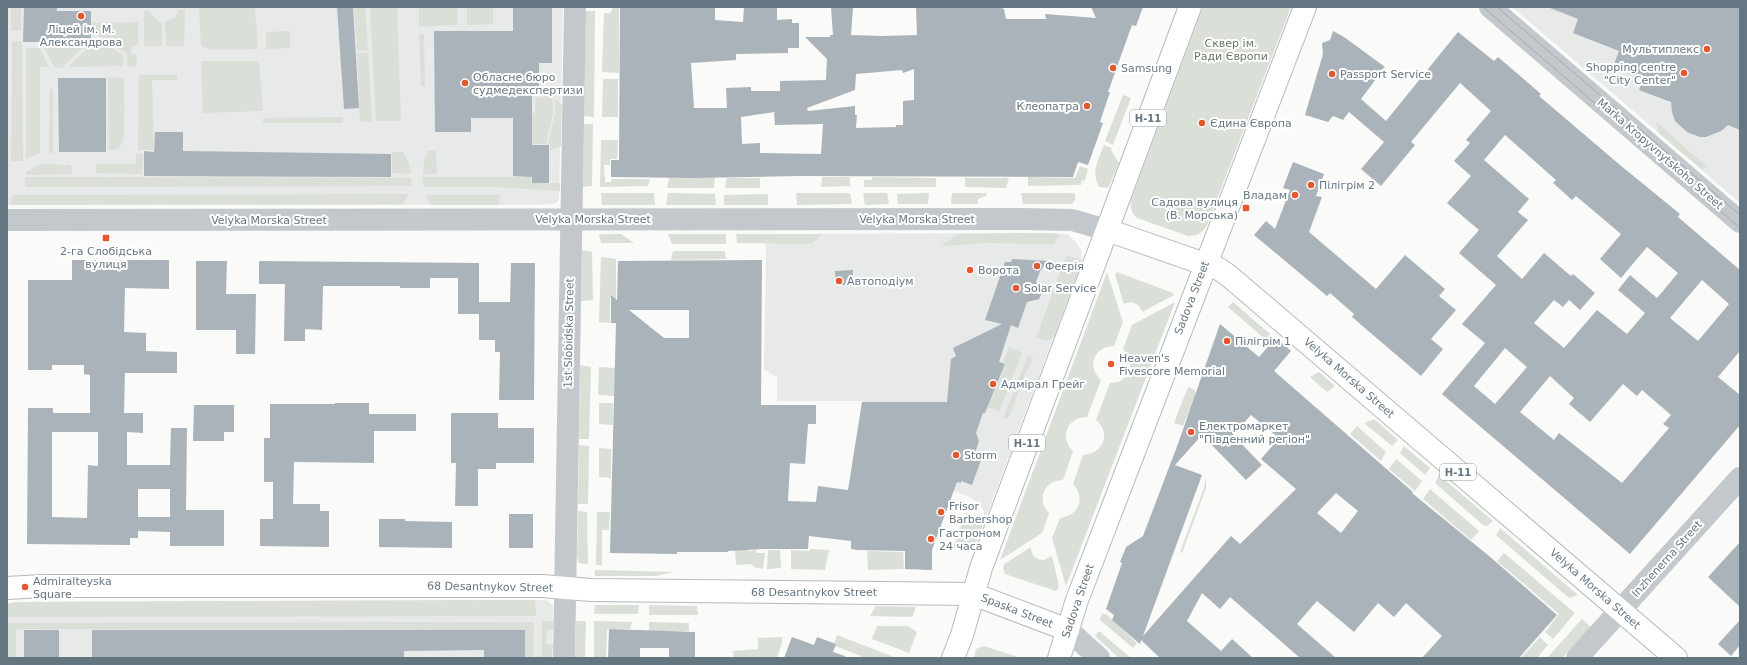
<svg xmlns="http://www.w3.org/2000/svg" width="1747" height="665" viewBox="0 0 1747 665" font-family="'DejaVu Sans',sans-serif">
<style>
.built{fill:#e8e9e9}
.green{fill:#dadfd7}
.building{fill:#aab3b9;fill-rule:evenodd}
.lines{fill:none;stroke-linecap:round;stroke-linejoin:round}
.major-casing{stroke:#b5babe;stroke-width:24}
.minor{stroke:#c3c8cc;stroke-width:22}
.major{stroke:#fff;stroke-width:22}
.tram{stroke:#a2aab0;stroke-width:1}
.poi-dot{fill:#e4572e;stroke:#fff;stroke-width:1.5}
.labels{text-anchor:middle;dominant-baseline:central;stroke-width:4;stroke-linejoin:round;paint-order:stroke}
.shield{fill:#fff;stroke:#939fa8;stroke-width:1}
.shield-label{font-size:10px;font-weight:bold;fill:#657683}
.poi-label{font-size:11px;fill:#657683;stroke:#fff;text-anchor:start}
.park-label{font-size:11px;fill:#687a64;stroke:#fff}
.street-label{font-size:11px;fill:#657683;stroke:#fff}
</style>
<rect width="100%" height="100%" fill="#fafaf8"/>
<g class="built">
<polygon points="7,7 563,7 559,200 556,203 550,204 533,205 7,205"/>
<polygon points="1512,7 1740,7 1740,203 1659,133"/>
<polygon points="1045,233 1067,234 1076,242 1081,250 1082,262 983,525 984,512 981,505 970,497 921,479 853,464 862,401 777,401 777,377 764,370 766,252 765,234"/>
<polygon points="542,600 548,601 553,606 552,658 7,658 7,604 16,602"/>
</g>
<g class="green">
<rect x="11" y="7" width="10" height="24"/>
<polygon points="199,7 255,7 258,49 211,50 201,46"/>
<polygon points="354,7 365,7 368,50 357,51"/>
<polygon points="370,7 397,7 401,121 376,121"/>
<polygon points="419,7 458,7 457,25 419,27"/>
<polygon points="467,7 493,7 493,24 467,25"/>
<polygon points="614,7 619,7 619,73 602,72 604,13 610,13"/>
<path d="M1203,7H1291L1207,225C1202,233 1198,236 1188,236L1137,218C1131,212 1130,208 1131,200Z"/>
<polygon points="178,10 185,10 184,46 166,46 165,22 175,18"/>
<polygon points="144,11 150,11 154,18 162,23 162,46 144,46"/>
<polygon points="586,11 595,11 594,117 584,116"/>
<polygon points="138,22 138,45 132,46 131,54 137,55 136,67 127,66 127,54 92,31 92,23"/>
<polygon points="290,31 290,48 266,49 266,32"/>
<polygon points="419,34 424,34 425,86 421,86"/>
<polygon points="95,37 124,56 123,66 68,67 94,42"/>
<polygon points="12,41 22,41 23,161 11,161"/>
<polygon points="44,47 83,47 62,68 54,67"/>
<polygon points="26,48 40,48 49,67 40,67 40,153 26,159"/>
<polygon points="357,53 368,53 372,121 360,122"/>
<polygon points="201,61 259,61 263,111 203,113"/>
<polygon points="139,75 177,75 177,80 152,80 154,150 138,150"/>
<path d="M108,77L124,78C124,90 126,135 122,143C119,149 115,151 109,150Z"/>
<polygon points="603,79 618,79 618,117 602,117"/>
<polygon points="550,86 552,86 553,114 546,144 532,144 532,113 535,113 535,98 543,97"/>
<polygon points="50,89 53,89 53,153 49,153"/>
<polygon points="1123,95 1131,98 1113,145 1105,141"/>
<polygon points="555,99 562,105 561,146 550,150 551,144 548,143 555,114"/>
<polygon points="343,117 343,123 263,123 263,118"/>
<polygon points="1656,123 1661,126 1707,167 1701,169 1659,133"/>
<polygon points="584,124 593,124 592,186 583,187"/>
<polygon points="601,140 618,140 617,159 610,159 610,165 604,165 605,182 611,182 612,179 650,179 648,186 600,187"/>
<path d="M1104,145L1112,148L1111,150L1119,163L1108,188L1099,187C1091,171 1098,161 1104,145Z"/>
<polygon points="428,151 436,151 437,174 423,174 424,161"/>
<polygon points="392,152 403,152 409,163 411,174 392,173"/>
<polygon points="136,153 143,154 142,174 96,173 96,164 136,164"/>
<polygon points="40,164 71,165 72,174 26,175 26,172"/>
<polygon points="1080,166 1088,169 1085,181 1082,180 1081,185 1028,186 1028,177 1075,178"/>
<polygon points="25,177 411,178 411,186 25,187"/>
<polygon points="422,177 531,177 531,183 560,183 560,191 495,187 424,187"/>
<polygon points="715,177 714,188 667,188 669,178"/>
<polygon points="822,177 850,177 850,186 821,187"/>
<polygon points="872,177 936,178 936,187 864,187 864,180 872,180"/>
<polygon points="727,178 760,178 760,188 725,188"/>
<polygon points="965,178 1009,178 1006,188 965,187"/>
<polygon points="601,193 654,193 655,205 602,205"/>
<polygon points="668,193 715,194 716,205 666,205"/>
<polygon points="796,193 850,193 852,204 797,205"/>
<polygon points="863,193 887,193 889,204 865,205"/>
<polygon points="929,193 928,204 898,204 897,194"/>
<polygon points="952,193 987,193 986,196 978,199 978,204 951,204"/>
<polygon points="1021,193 1072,193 1075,194 1075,200 1072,204 1023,204"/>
<polygon points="408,194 403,204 10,205 13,195"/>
<polygon points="768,194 768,205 724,205 724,195"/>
<polygon points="426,195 501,195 498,205 431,205"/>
<polygon points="1045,233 1060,234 1054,244 986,243 941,246 958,234"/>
<polygon points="599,234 621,234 634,243 601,243"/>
<polygon points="668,234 726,234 726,244 672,244"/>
<polygon points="736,234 823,234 811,244 737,243"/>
<polygon points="582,250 592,252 593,300 581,301"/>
<polygon points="673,251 725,251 726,259 671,260"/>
<polygon points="1066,256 1078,258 1082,262 1054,337 1046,341 1036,338"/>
<polygon points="601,257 616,259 616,299 610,298 610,323 599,322"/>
<path d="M1107,272L1123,322L1114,346C1094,346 1086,367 1101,380L1087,417C1067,417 1059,438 1073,451L1063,480C1044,480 1036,500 1049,513L1042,533L1000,560Z"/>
<path d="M1117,272L1173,293L1174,295L1142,312C1139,303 1132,300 1124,304L1115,275Z"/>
<path d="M1175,302L1066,586L1052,538L1060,518C1079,516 1086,497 1073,484L1083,455C1103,454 1112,434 1096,420L1110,383C1129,384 1137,362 1123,349L1132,325Z"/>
<polygon points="1233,302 1271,335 1266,340 1228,307"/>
<polygon points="1009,347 1022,353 999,412 988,407 1006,364 1003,363"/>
<polygon points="1028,355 1033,358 1029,369 1027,369 1010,415 1008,418 1003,419"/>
<polygon points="580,365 591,367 589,439 579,439"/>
<polygon points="599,367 615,368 615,396 598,395"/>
<polygon points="1319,372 1335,386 1327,392 1310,377"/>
<path d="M1188,387L1195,390V392L1199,396C1195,407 1186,415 1183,426L1174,423Z"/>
<polygon points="599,403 613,403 613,425 599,424"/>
<polygon points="1374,419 1398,440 1392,446 1364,423"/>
<polygon points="1357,426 1386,452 1381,461 1350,434"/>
<polygon points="579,445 589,446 588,504 578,504"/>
<polygon points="1404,446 1430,468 1425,475 1400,453"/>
<polygon points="599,448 611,449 611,478 599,477"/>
<polygon points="1396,459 1422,481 1415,491 1389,469"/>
<polygon points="1439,475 1493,521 1487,526 1483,525 1435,483"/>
<polygon points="1206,477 1206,488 1182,553 1180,552 1204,488"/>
<polygon points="1430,489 1479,531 1471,540 1423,499"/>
<polygon points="578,511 587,512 588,564 579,563 577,557"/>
<polygon points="597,512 610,512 609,530 602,530 602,565 596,565"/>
<polygon points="966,513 984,519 983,525 974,548 953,548"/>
<polygon points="1500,528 1578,595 1569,598 1496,535"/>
<path d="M1031,547C1031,556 1036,560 1044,560L1051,556L1053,559L1059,587L1056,591L1005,574L1003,569L1004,564Z"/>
<polygon points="810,549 829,550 825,570 791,569 791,550 809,551"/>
<polygon points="735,550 748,550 749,551 756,550 757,553 765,553 763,569 754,567 751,564 737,565 736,564"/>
<polygon points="768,550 780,550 781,568 767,569"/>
<polygon points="867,551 903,552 904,569 868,570"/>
<polygon points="1504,553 1575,613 1553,639 1545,632 1559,614 1497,561"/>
<polygon points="595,570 673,572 656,576 595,576"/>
<polygon points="535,600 536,616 7,617 7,604 16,602"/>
<polygon points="595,605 639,605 638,614 594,614"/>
<polygon points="649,605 697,606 698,615 649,615"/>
<polygon points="876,606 916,607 913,616 909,617 870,616"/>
<polygon points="1102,613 1107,615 1137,643 1133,648 1100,620"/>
<polygon points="1582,619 1591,627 1562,658 1547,658"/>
<polygon points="542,621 553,621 553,630 547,630 546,644 553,645 552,658 542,658"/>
<polygon points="576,621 586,621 585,658 575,658"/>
<polygon points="594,621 632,622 630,629 607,629 606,658 594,658"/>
<polygon points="534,622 533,658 525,658 525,630 25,629 16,630 16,658 8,658 8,623"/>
<polygon points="649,622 689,623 689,631 649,632"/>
<polygon points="877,626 908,626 917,632 909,653 872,639"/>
<polygon points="1099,631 1131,658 1119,658 1095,636"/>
<polygon points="837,635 897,658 861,658 861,656 835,646 836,644 834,643"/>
<polygon points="782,637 782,643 777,658 734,658 733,651 758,649 758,638"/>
<polygon points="1540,637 1548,645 1537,658 1521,658"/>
<polygon points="984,646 1021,658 974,658 976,649"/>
</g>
<g class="building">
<polygon points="24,7 57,7 57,11 91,11 91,42 23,42"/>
<polygon points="337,7 353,7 359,108 344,109"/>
<polygon points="513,7 552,7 552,63 539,63 539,88 532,88 532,145 549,145 549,183 532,183 532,177 513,176 513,118 471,118 471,132 435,132 434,31 513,31"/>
<path d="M620,7H715V20L743,22L744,7H777V20L792,19V23H799V48H788V53L736,54V60L691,63L694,108H727L726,88L751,87V91H780V81L826,80L827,59L805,37H830V35H833L831,7H853L851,35L881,36L917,35L916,7H998L1004,9L1006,19H1046L1045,14L1096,18L1091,7H1143L1136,26L1132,25L1108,92H1110L1100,122L1103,123L1088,165L1078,162L1073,177L799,176L692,178L611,177V160H619ZM914,69V100L903,101V125H896V127L856,128L857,115H855V106L808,111L807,108L855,90L856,74L902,70L903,73ZM775,112L774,114L775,125L823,124L821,154L760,153V143L742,144L741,117Z"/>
<polygon points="1550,7 1740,7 1740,130 1728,125 1721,131 1706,137 1700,137 1687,132 1675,121 1672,112 1671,102 1639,90 1643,79 1613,67 1619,51 1573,33 1578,19 1550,8"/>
<path d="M1333,31L1344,37L1385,67L1361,99L1386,121L1458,32L1494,61L1498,57L1541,94L1539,96L1620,165L1680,214L1678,217L1740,270V351L1718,377L1740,395V425L1630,554L1442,394L1485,343L1462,324L1496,285L1459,253L1479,230L1447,203L1471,176L1454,161L1470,143L1466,140L1491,111L1460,83L1411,142L1415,145L1381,186L1361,169L1384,142L1349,112L1343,120L1333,116L1328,122L1305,115L1323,54L1322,43L1330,40ZM1505,135L1556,180L1553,183L1572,200L1576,196L1621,234L1600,259L1621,278L1647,247L1678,273L1657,298L1630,275L1618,290L1645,313L1627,334L1597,310L1564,348L1534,323L1554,300L1563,307L1569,300L1580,310L1595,293L1573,274L1571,276L1544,253L1522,279L1497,256L1528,220L1518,212L1529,199L1484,160ZM1702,280L1729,304L1698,341L1670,318ZM1505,348L1527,367L1495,404L1474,386ZM1550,376L1574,398L1569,404L1590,422L1623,384L1637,396L1642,390L1671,415L1663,424L1669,428L1622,483L1559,433L1554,440L1520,412Z"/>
<polygon points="58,78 106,78 106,152 59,152"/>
<polygon points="155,132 183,132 183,151 391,154 391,177 144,176 144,151 154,152"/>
<polygon points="1293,162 1324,174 1316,196 1322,197 1309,232 1376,289 1405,255 1445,289 1439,296 1456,310 1431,339 1443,349 1421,376 1352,317 1354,314 1330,293 1327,296 1254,235 1266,221 1275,229 1290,190 1283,188"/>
<path d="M1012,259L1049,261L1040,271L1036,282L1043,290L1039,299L1027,302L1018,328L1011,325L999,362L1005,364L985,413H983L976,433L979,441L975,453L981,460L972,485L961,481V483L957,482L932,550V570L905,569V551L857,550L851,549V541L809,536L808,549H764L728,551V552H677V554L610,553L616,323H611V295L617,300L618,261L762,260L761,405H816V424H808L805,464L790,463L788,501L816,502L818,486L848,490L862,402H947L951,359L956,356L953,348L1002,324L985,320L1005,262H1011ZM629,310H689V338H664Z"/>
<path d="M72,260H169V289L125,288L124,332L146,333V351L177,352V373H125L124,413H143V433L127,432V465H170L171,428H187L186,510H224V546H170V532L138,531V538H130V545L27,544L28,408H53V413H90V375L84,374V365H52V370H28V280H72ZM52,432H98V466L88,465L87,518L52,517ZM138,489H170V517H138Z"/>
<polygon points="196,261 227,261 226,294 256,294 255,354 236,354 236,330 196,330"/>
<polygon points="259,261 479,263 479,314 458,314 458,278 430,278 430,288 400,288 400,286 323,286 322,330 305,329 305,341 284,341 285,284 259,284"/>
<polygon points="511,263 535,263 534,400 499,400 500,352 495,352 495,340 479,340 479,302 510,302"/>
<polygon points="853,270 853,285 836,285 835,271"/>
<path d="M1220,324L1259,357L1276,338L1291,351L1274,371L1413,492L1412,493L1489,556L1557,615L1519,658H1422L1442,636L1406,603L1394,617L1378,603L1354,632L1317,601L1297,624L1336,658H1300L1230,597L1220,609L1202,593L1187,621L1221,651L1232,639L1253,658H1160L1141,640L1140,644L1112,620L1114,615L1106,609L1122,563L1120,562L1126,547L1143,536L1179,441ZM1251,415L1279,438L1261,459L1296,489L1240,544L1231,536L1143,636L1202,475L1175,465L1202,435L1246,480L1262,465L1233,435ZM1336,493L1358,511L1341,533L1317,513Z"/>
<polygon points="335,403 369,403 369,414 416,414 416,431 374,431 374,463 294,462 293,504 320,504 320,511 329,511 329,547 260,546 260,519 273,519 273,482 264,482 264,438 270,438 270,404 335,404"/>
<polygon points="194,405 234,405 234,432 224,432 224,441 193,441"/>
<polygon points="451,413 498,413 498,428 534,428 534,463 496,463 496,469 478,469 478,506 455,506 456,463 451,463"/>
<rect x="509" y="514" width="24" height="34"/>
<polygon points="379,519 405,519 405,521 452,522 452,548 379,547"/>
<polygon points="1740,542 1740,607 1708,577"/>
<polygon points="1740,620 1740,645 1731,656 1718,644"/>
<polygon points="609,629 695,632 695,658 669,658 669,648 640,648 640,658 608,658"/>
<rect x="24" y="630" width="35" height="28"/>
<polygon points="92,630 525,630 525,658 484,658 484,650 404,651 404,658 92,658"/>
<polygon points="792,637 814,645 817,637 836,644 833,652 845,656 844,658 784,658"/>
</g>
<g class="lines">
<g class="major-casing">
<g id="major">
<polyline points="1107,230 1219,269 1229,276 1676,658"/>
<polyline points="7,588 43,586 542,586 591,590 973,594 1068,630"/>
<polyline points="953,658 962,635 981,568 1190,7"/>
<polyline points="1059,658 1077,600 1305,7"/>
</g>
</g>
<g class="minor">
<polyline points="1490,7 1740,222"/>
<polyline points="7,220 1022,219 1072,220 1107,230"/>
<polyline points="1068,630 1099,658"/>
<polyline points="564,658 575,7"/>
<polyline points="1577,658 1740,478"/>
</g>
<use href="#major" class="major"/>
<g class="tram">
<polyline points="1483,7 1740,228"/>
<polyline points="1497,7 1740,215"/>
</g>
</g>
<g class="poi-dot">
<circle cx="81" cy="16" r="4"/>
<circle cx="1707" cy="49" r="4"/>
<circle cx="1113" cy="68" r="4"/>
<circle cx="1684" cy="73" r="4"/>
<circle cx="1332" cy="74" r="4"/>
<circle cx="465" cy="83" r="4"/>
<circle cx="1087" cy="106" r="4"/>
<circle cx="1202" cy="123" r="4"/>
<circle cx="1311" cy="185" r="4"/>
<circle cx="1295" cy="195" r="4"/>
<rect x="1242" y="204" width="8" height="8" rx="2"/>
<rect x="102" y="234" width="8" height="8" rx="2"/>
<circle cx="1037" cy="266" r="4"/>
<circle cx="970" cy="270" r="4"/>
<circle cx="839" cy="281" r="4"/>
<circle cx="1016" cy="288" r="4"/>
<circle cx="1227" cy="341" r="4"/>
<circle cx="1111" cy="364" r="4"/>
<circle cx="993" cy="384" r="4"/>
<circle cx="1191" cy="432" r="4"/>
<circle cx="956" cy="455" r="4"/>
<circle cx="941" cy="512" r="4"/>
<circle cx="931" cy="539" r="4"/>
<circle cx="25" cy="587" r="4"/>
</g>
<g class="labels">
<g class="shield">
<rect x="1130" y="110" width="36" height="16" rx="3"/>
<rect x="1009" y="435" width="36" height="16" rx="3"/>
<rect x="1440" y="464" width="36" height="16" rx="3"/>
</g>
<g class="shield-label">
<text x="1148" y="118">Н-11</text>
<text x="1027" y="443">Н-11</text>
<text x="1458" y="472">Н-11</text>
</g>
<g class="poi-label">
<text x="81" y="29" text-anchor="middle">Ліцей ім. М.<tspan x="81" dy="13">Александрова</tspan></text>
<text x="1699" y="49" text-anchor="end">Мультиплекс</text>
<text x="1676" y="67" text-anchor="end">Shopping centre<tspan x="1676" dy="13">"City Center"</tspan></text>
<text x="1121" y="68">Samsung</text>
<text x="1340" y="74">Passport Service</text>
<text x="473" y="77">Обласне бюро<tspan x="473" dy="13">судмедекспертизи</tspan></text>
<text x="1079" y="106" text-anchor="end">Клеопатра</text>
<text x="1210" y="123">Єдина Європа</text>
<text x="1319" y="185">Пілігрім 2</text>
<text x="1287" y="195" text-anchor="end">Владам</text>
<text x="1238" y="202" text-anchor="end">Садова вулиця<tspan x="1238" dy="13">(В. Морська)</tspan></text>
<text x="106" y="251" text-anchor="middle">2-га Слобідська<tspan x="106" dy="13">вулиця</tspan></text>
<text x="1045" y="266">Феєрія</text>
<text x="978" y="270">Ворота</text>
<text x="847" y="281">Автоподіум</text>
<text x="1024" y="288">Solar Service</text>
<text x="1235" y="341">Пілігрім 1</text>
<text x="1119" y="358">Heaven's<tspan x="1119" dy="13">Fivescore Memorial</tspan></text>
<text x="1001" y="384">Адмірал Грейг</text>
<text x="1199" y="426">Електромаркет<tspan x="1199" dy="13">"Південний регіон"</tspan></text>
<text x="964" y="455">Storm</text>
<text x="949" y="506">Frisor<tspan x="949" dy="13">Barbershop</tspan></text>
<text x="939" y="533">Гастроном<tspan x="939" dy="13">24 часа</tspan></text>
<text x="33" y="581">Admiralteyska<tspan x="33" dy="13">Square</tspan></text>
</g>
<g class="park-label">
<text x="1231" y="43">Сквер ім.<tspan x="1231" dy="13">Ради Європи</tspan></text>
</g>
<g class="street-label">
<text transform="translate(1660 154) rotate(41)">Marka Kropyvnytskoho Street</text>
<text x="593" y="219">Velyka Morska Street</text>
<text x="917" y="219">Velyka Morska Street</text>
<text x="269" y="220">Velyka Morska Street</text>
<text transform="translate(1192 298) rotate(-69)">Sadova Street</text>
<text transform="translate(569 333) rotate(-89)">1st Slobidska Street</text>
<text transform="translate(1349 378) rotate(41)">Velyka Morska Street</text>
<text transform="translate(1667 559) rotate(-48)">Inzhenerna Street</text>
<text transform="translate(490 587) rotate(1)">68 Desantnykov Street</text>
<text transform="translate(1595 589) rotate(41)">Velyka Morska Street</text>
<text x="814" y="592">68 Desantnykov Street</text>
<text transform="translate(1078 601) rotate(-71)">Sadova Street</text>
<text transform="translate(1017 611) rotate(21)">Spaska Street</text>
</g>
</g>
<rect width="1747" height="665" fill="none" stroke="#657683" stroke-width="16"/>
</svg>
